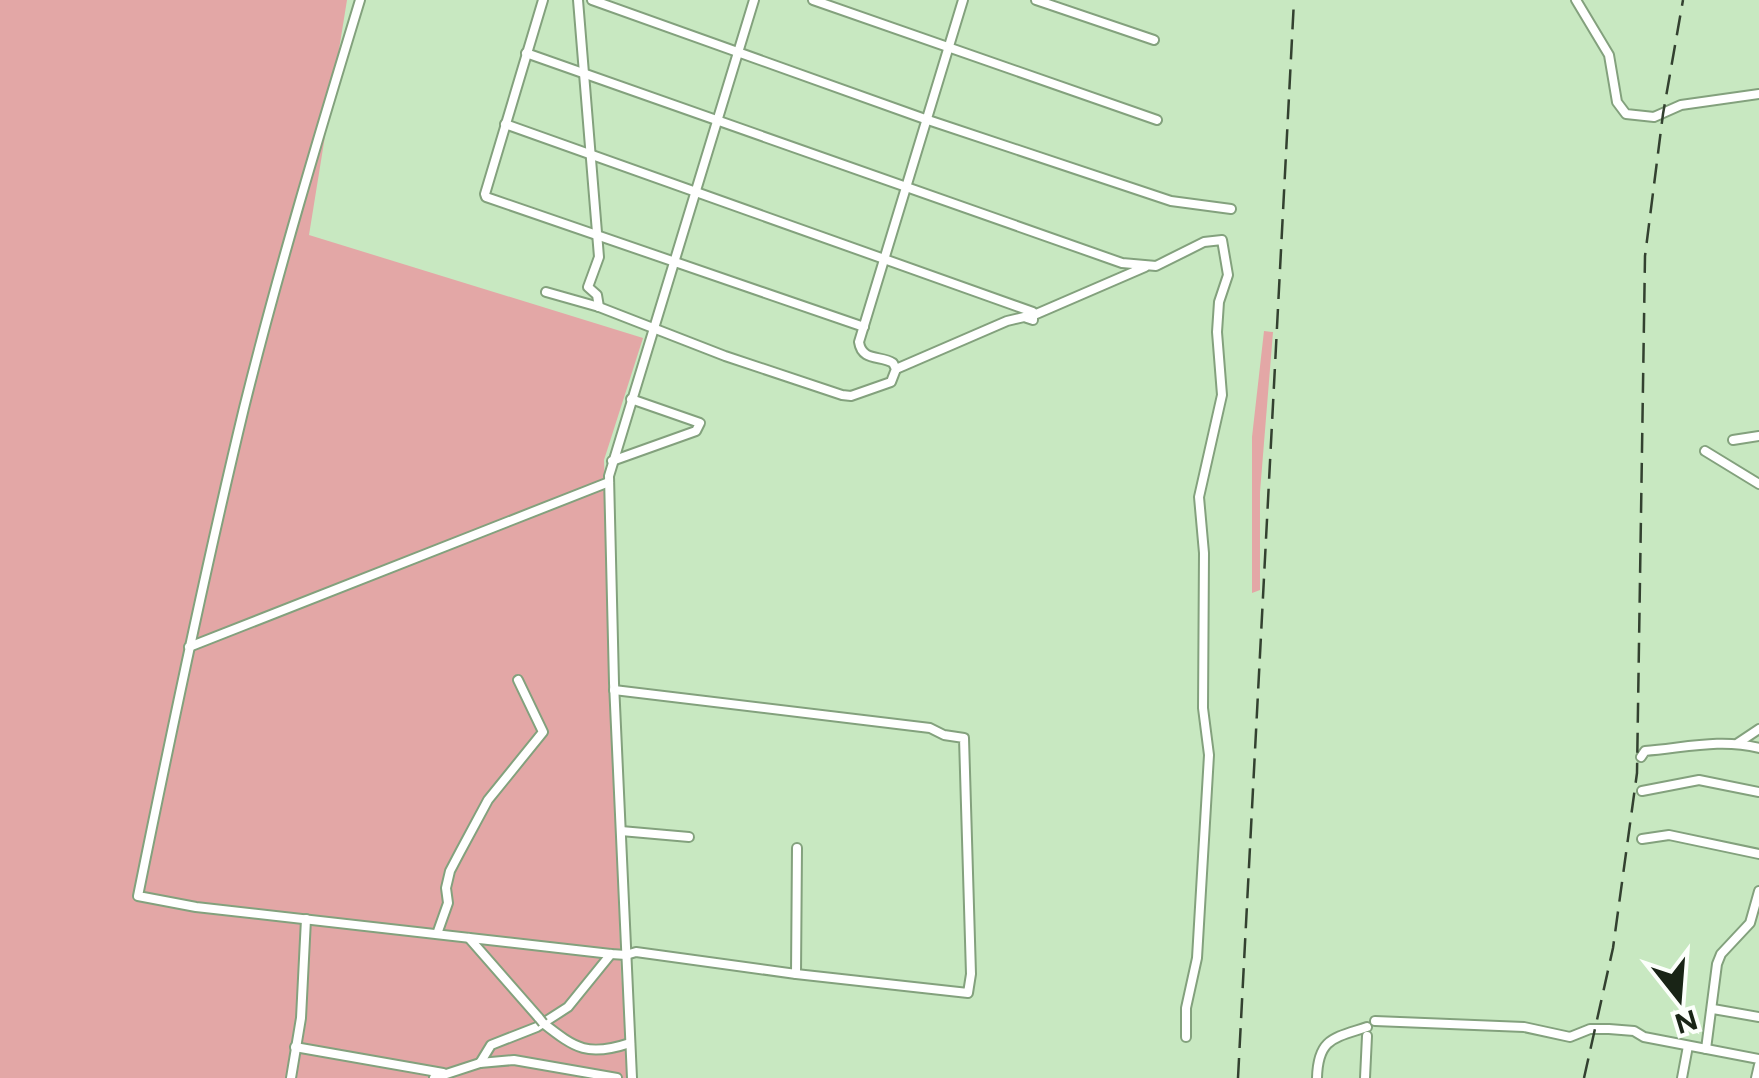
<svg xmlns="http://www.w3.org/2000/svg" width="1759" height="1078" viewBox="0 0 1759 1078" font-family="Figtree,sans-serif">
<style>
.green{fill:#e3a7a6}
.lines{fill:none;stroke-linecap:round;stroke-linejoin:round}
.street-casing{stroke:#83a17d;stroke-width:12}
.street{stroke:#fff;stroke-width:8}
.rail{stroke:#334130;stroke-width:2.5;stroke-dasharray:20 10;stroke-linecap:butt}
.street-bridge-casing{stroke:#83a17d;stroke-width:12;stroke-linecap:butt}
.street-bridge{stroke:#fff;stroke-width:8}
</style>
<rect width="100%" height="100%" fill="#c8e8c1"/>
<g class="green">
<polygon points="0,0 347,0 309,235 643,338 604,460 621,973 631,1078 0,1078"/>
<polygon points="1264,331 1273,332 1260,492 1260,590 1252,593 1252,437"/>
</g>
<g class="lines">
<g class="street-casing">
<g id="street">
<path d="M360,0C319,135 278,271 244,408C205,570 171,733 138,896L196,907L611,954L626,955L636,952L796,974L797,848"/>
<polyline points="543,0 485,194 486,197 864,327"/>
<polyline points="578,0 599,257 588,287 597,295 599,307"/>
<polyline points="592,0 925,119 1171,201 1231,209"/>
<polyline points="813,0 1157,120"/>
<polyline points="1036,0 1154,40"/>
<polyline points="1576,0 1609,55 1617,102 1626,114 1654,117 1681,105 1759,94"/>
<polyline points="526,53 1122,263 1156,266 1204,242 1222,240 1228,275 1219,302 1217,332 1222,395 1199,497 1204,553 1203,708 1209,755 1197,958 1186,1008 1186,1037"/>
<polyline points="505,124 1033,312 1033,320 1024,317 1007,321 896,369"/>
<path d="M546,292L599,307L725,356L842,395L851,396L891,382L896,369L893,363C881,355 862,362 859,342L963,0"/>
<polyline points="1034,315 1145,267"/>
<polyline points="1733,440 1759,436"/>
<polyline points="1705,451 1759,484"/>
<polyline points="612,461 696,431 700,423 631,399"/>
<polyline points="189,647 609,482"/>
<polyline points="614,690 930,728 944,735 964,738 971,974 968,993 796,974"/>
<polyline points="1738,743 1759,729"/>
<path d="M1641,757L1645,751C1684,748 1720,738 1759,748"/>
<polyline points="1642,791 1699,780 1759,792"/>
<polyline points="621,831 689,837"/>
<polyline points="1642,839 1669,835 1759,854"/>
<polyline points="437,934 448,903 446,888 450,871 460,852 488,800 543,732 518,680"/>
<polyline points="469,938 539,1018"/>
<polyline points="1713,1009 1759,1017"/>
<polyline points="1375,1021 1524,1027 1570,1037 1590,1029 1609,1029 1634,1031 1644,1037 1759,1059"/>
<path d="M543,1023C576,1049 588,1057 630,1043"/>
<polyline points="295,1047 443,1073"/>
<polyline points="1706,1049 1717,964 1721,954 1750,923 1759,891"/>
<polyline points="480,1063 514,1060 617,1078"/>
<polyline points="291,1078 301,1018 306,919"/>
<polyline points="434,1078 480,1063 491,1045 537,1027 568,1007 611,954"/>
<polyline points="632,1078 614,683 609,476 754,0"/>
<path d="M1317,1078C1318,1038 1334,1038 1367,1027"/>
<polyline points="1365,1078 1367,1036"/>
<polyline points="1682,1078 1688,1046"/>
<polyline points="1756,1078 1759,1065"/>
</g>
</g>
<use href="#street" class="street"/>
<g class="rail">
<polyline points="1238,1078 1294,0"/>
<polyline points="1584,1078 1613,948 1637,773 1645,256 1663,114 1683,0"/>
</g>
<g class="street-bridge-casing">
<polyline id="street-bridge" points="539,1018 543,1023"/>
</g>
<use href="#street-bridge" class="street-bridge"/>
</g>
<g transform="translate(1679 998) rotate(163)" stroke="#fcfffb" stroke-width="8" paint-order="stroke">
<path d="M0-8L18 38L0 25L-18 38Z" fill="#192416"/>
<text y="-15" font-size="28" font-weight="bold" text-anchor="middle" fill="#192416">N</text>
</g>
</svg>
